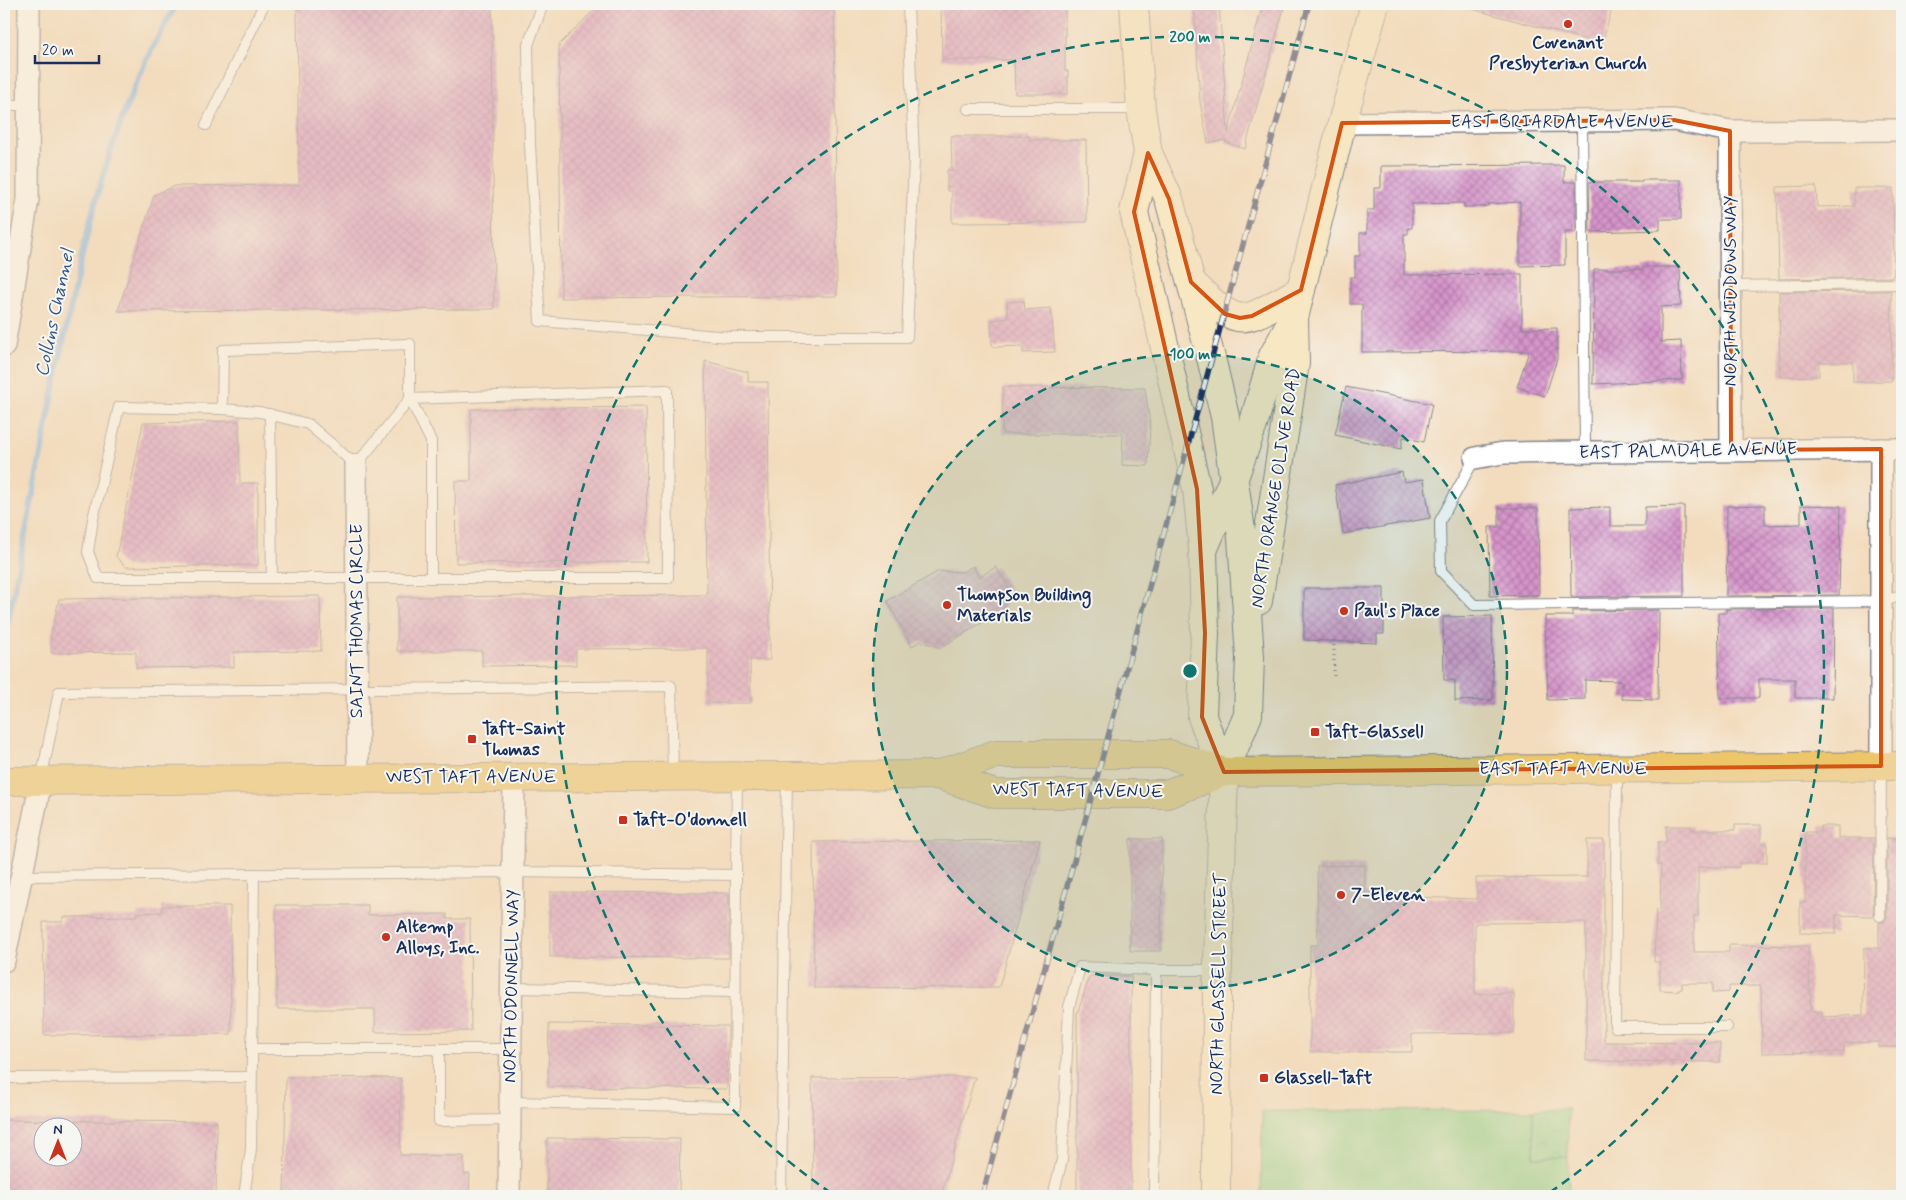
<svg xmlns="http://www.w3.org/2000/svg" width="1906" height="1200" viewBox="0 0 1906 1200" font-family="Mynerve,sans-serif">
<style>
.green{fill:#8cd692;stroke:#548278}
.park{fill:url(#park-crowns);stroke:#548278}
.lines{fill:none;stroke-linecap:round;stroke-linejoin:round}
.stream{stroke:#7bb5ec;stroke-width:6}
.building{fill:url(#building-cross-hatch);fill-rule:evenodd}
.lane-casing{stroke:#87868e;stroke-width:12}
.street-casing{stroke:#87868e;stroke-width:24}
.secondary-casing{stroke:#87868e;stroke-width:30}
.primary-casing{stroke:#87868e;stroke-width:30}
.path{stroke:#87868e;stroke-width:3;stroke-dasharray:1 4;stroke-linecap:butt}
.lane{stroke:#fff;stroke-width:10}
.street{stroke:#fff;stroke-width:21}
.secondary{stroke:#f7e8c3;stroke-width:28}
.primary{stroke:#ecc669;stroke-width:28}
.rail-casing{stroke:#1b2f5e;stroke-width:5.5}
.rail{stroke:#f6f6f2;stroke-width:4;stroke-dasharray:11;stroke-linecap:butt}
.marked{fill:none;stroke:#d45514;stroke-width:4;stroke-linejoin:round}
.ring{fill:none;stroke:#0f766e;stroke-width:2.5;stroke-dasharray:9 6}
.poi-dot{fill:#c8321e;stroke:#f6f6f2;stroke-width:2}
.labels{text-anchor:middle;dominant-baseline:central;stroke-width:4;stroke-linejoin:round;paint-order:stroke}
.poi-label{font-size:18px;font-weight:bold;fill:#1b2f5e;stroke:#f6f6f2;text-anchor:start}
.street-label{font-size:18px;fill:#1b2f5e;stroke:#f6f6f2}
.water-label{font-size:19px;font-style:italic;fill:#385789;stroke:#f6f6f2}
.centre{fill:#0f766e;stroke:#f6f6f2;stroke-width:2.5}
.ring-label{font-size:15px;text-anchor:middle;font-weight:bold;fill:#0f766e;stroke:#f6f6f2;stroke-width:4;stroke-linejoin:round;paint-order:stroke}
</style>
<defs>
<pattern id="park-crowns" width="20" height="18" patternUnits="userSpaceOnUse" patternTransform="scale(1.25)"><rect width="20" height="18" fill="#8cd692"/><path d="M2 6a3 3 0 1 1 6 0M12 15a3 3 0 1 1 6 0" fill="none" stroke="#78b880"/></pattern>
<pattern id="building-cross-hatch" width="8" height="8" patternUnits="userSpaceOnUse" patternTransform="scale(1.25)"><rect width="8" height="8" fill="#d794ca"/><path d="M0 0l8 8M0 8l8-8" fill="none" stroke="#ae79a7"/></pattern>
</defs>
<rect width="100%" height="100%" fill="#f6f6f2"/>
<filter id="ink" filterUnits="userSpaceOnUse"><feTurbulence type="fractalNoise" baseFrequency=".02" numOctaves="2"/><feDisplacementMap in="SourceGraphic" scale="10" xChannelSelector="R" yChannelSelector="G"/><feConvolveMatrix kernelMatrix="1 2 1 2 8 2 1 2 1" color-interpolation-filters="sRGB"/></filter>
<filter id="wash" filterUnits="userSpaceOnUse"><feTurbulence type="fractalNoise" baseFrequency=".0096" numOctaves="4" result="noise"/><feDisplacementMap in="SourceGraphic" scale="20" xChannelSelector="R" yChannelSelector="G"/><feGaussianBlur stdDeviation="1.12" result="paint"/><feColorMatrix in="noise" values="0 0 0 0 0 0 0 0 0 0 0 0 0 0 0 0 0 1.4 0 .05"/><feComposite in="paint" operator="in"/></filter>
<g filter="url(#wash)">
<rect width="100%" height="100%" fill="#f3dcbd"/>
<polygon class="green" points="1533,1110 1534,1157 1568,1157 1569,1196 1261,1196 1262,1111"/>
<polygon class="park" points="1568,1109 1568,1157 1534,1157 1533,1110"/>
<g class="lines">
<path class="stream" d="M4,641C22,552 39,463 57,373C82,249 109,113 177,4"/>
</g>
<g id="blocks">
<g class="building">
<polygon points="297,4 492,4 494,309 118,311 154,195 175,186 299,185"/>
<polygon points="600,4 834,4 837,296 561,298 559,45"/>
<polygon points="941,4 1065,4 1065,71 1068,71 1068,94 1015,94 1014,60 942,60"/>
<polygon points="1194,4 1219,4 1228,133 1263,4 1285,4 1245,149 1225,142 1226,140 1208,143 1200,102"/>
<polygon points="1473,4 1613,4 1602,44 1472,9"/>
<polygon points="951,136 1029,136 1029,140 1086,140 1087,222 952,223 952,191 947,191 947,170 952,170"/>
<polygon points="1564,165 1564,182 1576,182 1576,232 1565,232 1565,265 1520,266 1520,202 1488,204 1488,206 1482,207 1464,207 1464,203 1412,204 1412,228 1408,228 1408,234 1404,234 1404,275 1522,274 1522,329 1557,328 1557,359 1545,396 1517,387 1529,351 1362,352 1362,304 1350,304 1350,277 1355,277 1355,256 1360,256 1360,233 1367,233 1367,210 1374,210 1374,188 1381,188 1381,166"/>
<polygon points="1642,180 1681,180 1681,219 1660,219 1660,230 1590,232 1589,182 1642,182"/>
<polygon points="1816,186 1817,207 1854,206 1854,188 1893,188 1894,275 1891,277 1779,279 1777,187"/>
<polygon points="1643,267 1680,267 1681,306 1661,307 1661,342 1681,341 1682,380 1593,384 1594,269 1643,269"/>
<polygon points="1891,291 1892,381 1853,382 1853,362 1819,362 1819,376 1780,377 1779,292"/>
<polygon points="1024,301 1025,310 1051,308 1055,352 1023,353 1023,346 995,347 992,345 991,320 1008,318 1007,302"/>
<polygon points="705,361 748,372 748,382 768,382 770,660 750,660 751,703 708,703 708,648 576,649 576,665 482,666 482,651 397,651 397,597 707,595"/>
<polygon points="1003,387 1145,388 1150,424 1148,466 1122,465 1123,434 1002,434"/>
<polygon points="1346,387 1432,404 1424,442 1403,437 1401,449 1335,435"/>
<polygon points="646,407 647,562 456,563 455,481 471,481 471,409"/>
<polygon points="239,421 240,483 258,483 258,565 126,567 116,557 143,423"/>
<polygon points="1402,472 1404,482 1424,479 1430,518 1343,534 1335,485"/>
<polygon points="1765,505 1765,525 1801,524 1801,505 1841,506 1839,595 1726,596 1727,506"/>
<polygon points="1684,506 1684,596 1571,597 1570,508 1610,507 1610,526 1645,526 1645,507"/>
<polygon points="1499,508 1538,508 1539,595 1490,596 1489,527 1499,527"/>
<polygon points="973,566 979,577 996,567 1012,593 1008,596 1003,610 940,648 921,641 912,646 887,601 939,571 962,572"/>
<polygon points="1304,588 1384,588 1384,634 1377,634 1377,643 1304,640"/>
<polygon points="320,596 321,651 234,652 234,667 136,668 136,652 51,653 51,636 59,599"/>
<polygon points="1834,608 1833,698 1795,698 1795,679 1759,679 1759,698 1720,698 1718,613 1726,613 1726,609"/>
<polygon points="1659,610 1658,700 1622,699 1622,681 1585,680 1585,699 1548,700 1545,616 1572,616 1572,611"/>
<polygon points="1492,616 1493,700 1455,701 1455,680 1444,680 1443,617"/>
<polygon points="1735,825 1761,825 1761,843 1767,843 1767,863 1739,863 1739,867 1698,867 1698,916 1694,916 1694,952 1729,952 1729,945 1808,946 1811,1012 1822,1012 1822,1017 1863,1015 1864,948 1879,948 1879,923 1884,922 1887,917 1887,838 1902,838 1902,1047 1878,1047 1878,1042 1844,1043 1844,1052 1762,1053 1761,986 1729,986 1729,992 1713,993 1713,983 1682,983 1682,989 1678,989 1678,991 1660,990 1660,962 1654,962 1656,910 1660,910 1661,865 1658,865 1658,842 1666,842 1666,826 1692,826 1692,830 1735,830"/>
<polygon points="1820,826 1838,826 1838,838 1874,838 1873,916 1836,915 1836,934 1800,933 1800,902 1805,903 1805,832 1820,832"/>
<polygon points="1130,839 1162,839 1161,951 1130,951"/>
<polygon points="1040,840 999,987 814,988 813,842"/>
<polygon points="1587,840 1604,840 1604,1042 1720,1043 1720,1062 1586,1061 1586,922 1475,923 1475,994 1514,993 1514,1033 1412,1034 1412,1052 1310,1052 1310,945 1318,945 1317,866 1365,865 1365,893 1375,893 1375,896 1477,899 1476,878 1587,877"/>
<polygon points="550,892 729,893 729,958 550,957"/>
<polygon points="276,905 368,905 368,915 447,914 447,919 470,919 471,1031 375,1032 375,1009 277,1009"/>
<polygon points="162,906 230,906 231,1034 44,1035 43,922 63,922 63,917 137,916 137,913 162,912"/>
<polygon points="1090,976 1131,976 1131,1196 1077,1196 1077,1014"/>
<polygon points="549,1024 728,1026 727,1089 548,1087"/>
<polygon points="286,1077 401,1078 400,1155 464,1156 464,1174 470,1174 469,1196 284,1196"/>
<polygon points="975,1077 941,1196 813,1196 812,1078"/>
<path d="M4,1120L217,1122L216,1196H4ZM42,1128H72V1158H42Z"/>
<polygon points="547,1138 680,1139 679,1196 547,1196"/>
</g>
</g>
</g>
<g filter="url(#ink)">
<use href="#blocks" fill-opacity="0" stroke="#87868e" stroke-width="1"/>
<g class="lines">
<g class="lane-casing">
<g id="lane">
<polyline points="543,4 528,45 530,145 540,321 730,337 907,337 914,159 908,4"/>
<polyline points="4,105 29,105"/>
<polyline points="968,109 1139,109"/>
<polyline points="1582,121 1585,452"/>
<polyline points="206,125 264,4"/>
<polyline points="1731,286 1902,284"/>
<polygon points="410,344 410,399 667,390 668,578 98,578 88,552 93,519 119,407 222,409 223,350"/>
<polyline points="222,409 260,412 308,424 356,465 410,399 431,441 431,578"/>
<polyline points="270,414 272,578"/>
<polyline points="1475,458 1440,521 1441,571 1474,605 1882,601 1902,596"/>
<polyline points="1617,770 1615,1027 1727,1027"/>
<polyline points="41,780 59,692 671,686 673,775"/>
<polyline points="736,875 737,776"/>
<polyline points="21,876 513,872 736,875 735,1107 510,1102"/>
<polyline points="1880,916 1881,767"/>
<polyline points="512,988 735,992"/>
<polyline points="252,1049 511,1049"/>
<polyline points="439,1049 439,1121 510,1120"/>
<polyline points="4,1078 252,1077"/>
<polyline points="244,1196 251,1149 254,874"/>
<polyline points="781,1196 787,776"/>
<polyline points="1053,1196 1062,1160 1069,1007 1080,967 1156,970"/>
<polyline points="1154,1196 1156,970 1217,970"/>
</g>
</g>
<g class="street-casing">
<g id="street">
<polyline points="1342,123 1674,120 1730,131 1902,130"/>
<polyline points="1730,131 1731,450"/>
<polyline points="4,346 28,199 29,4"/>
<polyline points="1881,449 1881,766"/>
<polyline points="1475,458 1503,453 1902,449"/>
<polyline points="356,465 358,778"/>
<polyline points="4,961 41,781"/>
<polyline points="509,1196 514,776"/>
</g>
</g>
<g class="secondary-casing">
<g id="secondary">
<polyline points="1134,4 1141,109 1148,153 1169,199 1212,362 1225,417 1242,538 1250,657 1248,715 1224,772 1217,994 1216,1196"/>
<polyline points="1148,153 1134,212 1197,489 1203,549 1205,633 1202,717 1224,772"/>
<path d="M1191,282C1243,333 1240,323 1301,290"/>
<polyline points="1204,548 1235,475 1253,425 1273,356 1294,318"/>
<polyline points="1258,601 1295,363 1294,318 1342,123 1375,4"/>
</g>
</g>
<g class="primary-casing">
<g id="primary">
<polyline points="938,775 996,754 1169,754 1224,772 1902,766"/>
<polyline points="4,781 938,775 995,794 1167,794 1224,772"/>
</g>
</g>
<polyline class="path" points="1334,640 1334,679"/>
<use href="#lane" class="lane"/>
<use href="#street" class="street"/>
<use href="#secondary" class="secondary"/>
<use href="#primary" class="primary"/>
<g class="rail-casing">
<polyline id="rail" points="982,1196 1309,4"/>
</g>
<use href="#rail" class="rail"/>
</g>
</g>
<path d="M0 0H1906V1200H0ZM1674,120L1730,131L1731,450L1881,449V766L1224,772L1202,717L1205,633L1197,489L1134,212L1148,153L1169,199L1191,282L1225,314L1240,318L1252,316L1301,290L1342,123Z" fill="#f3dcbd" fill-opacity=".55" fill-rule="evenodd"/>
<path class="marked" d="M1674,120L1730,131L1731,450L1881,449V766L1224,772L1202,717L1205,633L1197,489L1134,212L1148,153L1169,199L1191,282L1225,314L1240,318L1252,316L1301,290L1342,123Z"/>
<circle cx="1190" cy="671" r="317" fill="#0f766e" fill-opacity=".12"/>
<g class="ring">
<circle cx="1190" cy="671" r="317"/>
<path d="M831 1193A634 634 0 1 1 1549 1193"/>
</g>
<g class="poi-dot">
<circle cx="1568" cy="24" r="5"/>
<circle cx="947" cy="605" r="5"/>
<circle cx="1344" cy="611" r="5"/>
<rect x="1310" y="727" width="10" height="10" rx="2.5"/>
<rect x="467" y="734" width="10" height="10" rx="2.5"/>
<rect x="618" y="815" width="10" height="10" rx="2.5"/>
<circle cx="1341" cy="895" r="5"/>
<circle cx="386" cy="937" r="5"/>
<rect x="1259" y="1073" width="10" height="10" rx="2.5"/>
</g>
<g class="labels">
<g class="poi-label">
<text x="1568" y="43" text-anchor="middle">Covenant<tspan x="1568" dy="21">Presbyterian Church</tspan></text>
<text x="957" y="595">Thompson Building<tspan x="957" dy="21">Materials</tspan></text>
<text x="1354" y="611">Paul's Place</text>
<text x="482" y="729">Taft-Saint<tspan x="482" dy="21">Thomas</tspan></text>
<text x="1325" y="732">Taft-Glassell</text>
<text x="633" y="820">Taft-O'donnell</text>
<text x="1351" y="895">7-Eleven</text>
<text x="396" y="927">Altemp<tspan x="396" dy="21">Alloys, Inc.</tspan></text>
<text x="1274" y="1078">Glassell-Taft</text>
</g>
<g class="street-label">
<text x="1562" y="122">EAST BRIARDALE AVENUE</text>
<text transform="translate(1731 291) rotate(-90)">NORTH WIDDOWS WAY</text>
<text transform="translate(1688 451) rotate(-1)">EAST PALMDALE AVENUE</text>
<text transform="translate(1276 488) rotate(-81)">NORTH ORANGE OLIVE ROAD</text>
<text transform="translate(357 621) rotate(-90)">SAINT THOMAS CIRCLE</text>
<text x="1563" y="769">EAST TAFT AVENUE</text>
<text x="471" y="777">WEST TAFT AVENUE</text>
<text transform="translate(1078 791) rotate(1)">WEST TAFT AVENUE</text>
<text transform="translate(1219 984) rotate(-89)">NORTH GLASSELL STREET</text>
<text transform="translate(512 986) rotate(-89)">NORTH ODONNELL WAY</text>
</g>
<g class="water-label">
<text transform="translate(55 313) rotate(-78)">Collins Channel</text>
</g>
</g>
<circle cx="1190" cy="671" r="8" class="centre"/>
<g class="ring-label">
<text x="1190" y="42">200 m</text>
<text x="1190" y="359">100 m</text>
</g>
<rect width="1906" height="1200" fill="none" stroke="#f6f6f2" stroke-width="20"/>
<g transform="translate(58 1142)"><circle r="24" fill="#f6f6f2" stroke="#9ea6b7"/>
<path d="M0-4L9 19L0 12L-9 19Z" fill="#c8321e"/>
<text y="-8" font-size="14" font-weight="bold" text-anchor="middle" fill="#1b2f5e">N</text>
</g>
<path d="M35 55v8h64v-8" fill="none" stroke="#1b2f5e" stroke-width="2.5"/>
<text x="42" y="55" font-size="15" fill="#1b2f5e" stroke="#f6f6f2" stroke-width="4" paint-order="stroke">20 m</text>
</svg>
